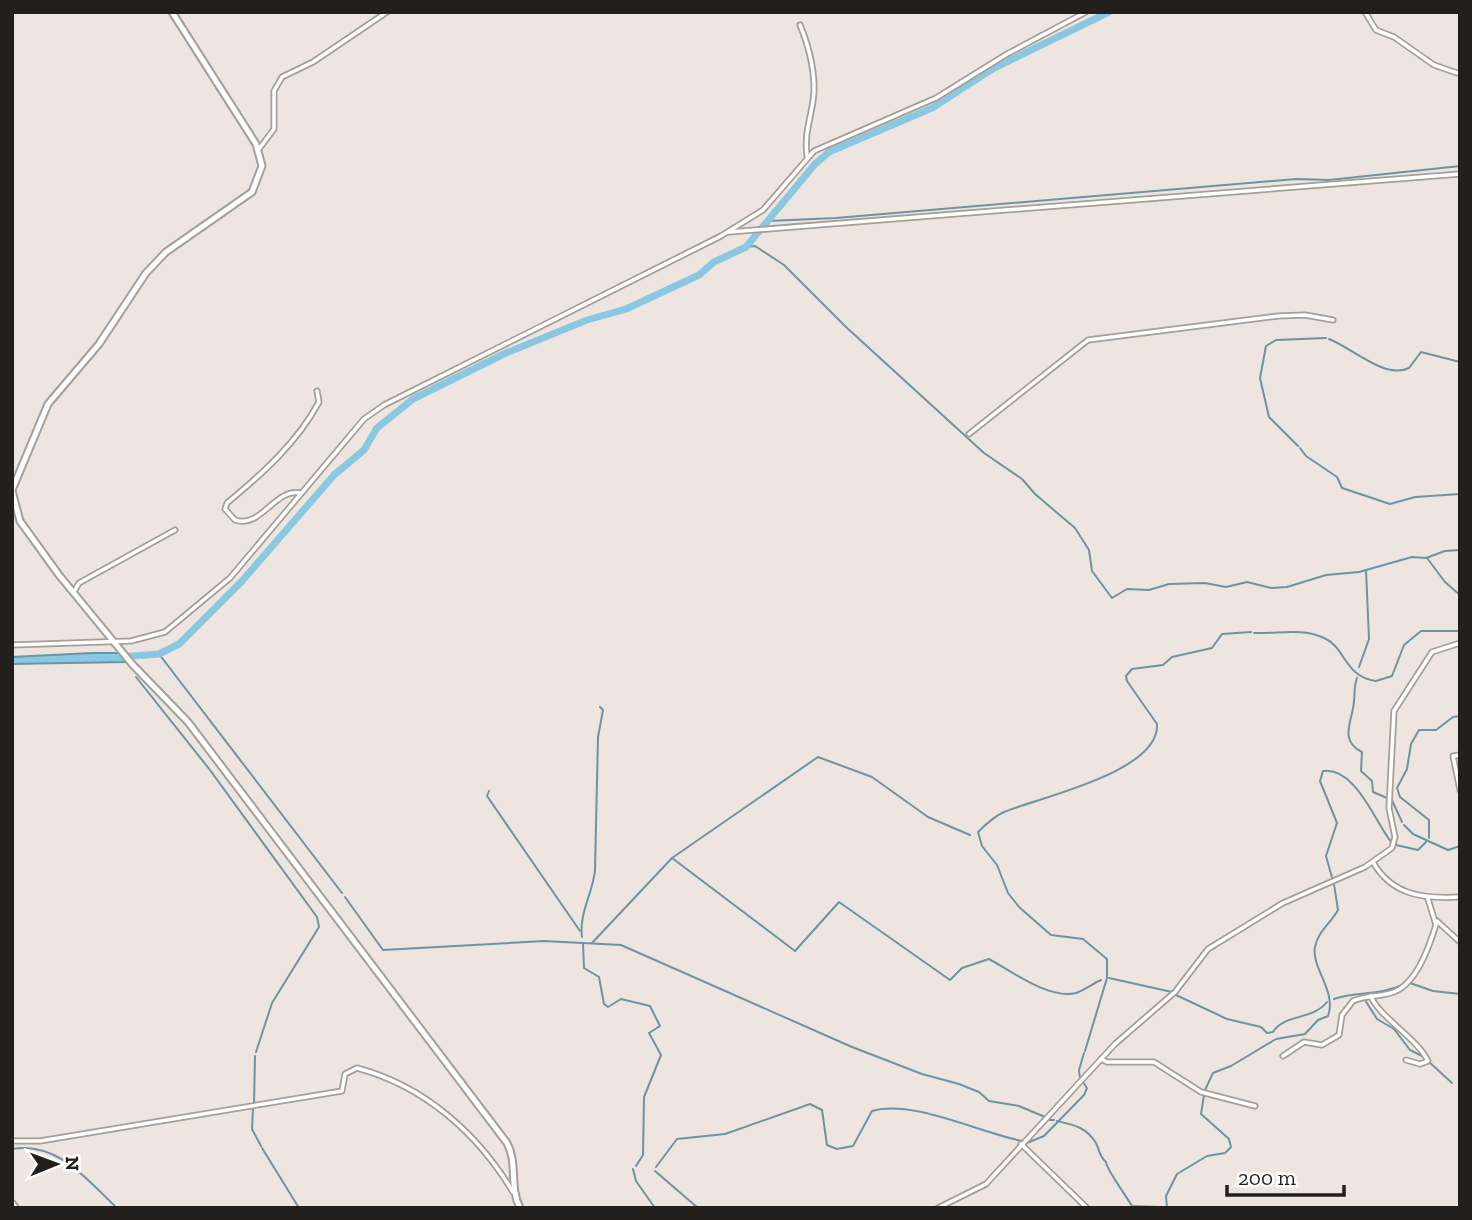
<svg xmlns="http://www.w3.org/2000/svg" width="1472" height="1220" viewBox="0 0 1472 1220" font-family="'Zilla Slab',serif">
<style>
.water{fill:#89c8e0;stroke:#6a95a5;stroke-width:2}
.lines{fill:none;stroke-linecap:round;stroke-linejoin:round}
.stream{stroke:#6a95a5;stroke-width:2}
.river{stroke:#89c8e0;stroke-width:7}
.minor-casing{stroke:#a79e98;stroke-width:7}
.major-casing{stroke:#a79e98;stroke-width:9}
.highway-casing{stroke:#a79e98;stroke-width:10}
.minor{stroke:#fff;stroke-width:3.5}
.major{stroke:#fff;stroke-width:5}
.highway{stroke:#fff;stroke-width:6}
</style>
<rect width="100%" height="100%" fill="#efe5e0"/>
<polygon class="water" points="92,653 120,653 126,662 12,664 12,657"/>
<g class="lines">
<g class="stream">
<polyline points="768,221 836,218 1296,179 1329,180 1460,166"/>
<polyline points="746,247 755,246 784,265 846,327 984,453 1022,479 1035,494 1075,528 1089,550 1092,571 1112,598 1127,589 1149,590 1169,584 1205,583 1226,587 1247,582 1271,588 1287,587 1326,575 1359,572 1412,557 1426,558 1445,551 1460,550"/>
<path d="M1329,339C1351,347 1385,380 1409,368L1421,352L1460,362"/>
<polyline points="1298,446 1269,417 1260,378 1266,346 1276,340 1326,338"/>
<polyline points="1300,448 1306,456 1337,477 1342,488 1390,504 1415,497 1460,494"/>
<polyline points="1427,558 1445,582 1460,595"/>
<path d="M1254,633C1279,634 1303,627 1326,639C1345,648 1345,677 1376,681L1392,676L1404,645L1421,631H1460"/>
<polyline points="159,654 342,893"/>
<polyline points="1359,667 1369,639 1366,570"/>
<polyline points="136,677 210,770 317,917 319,927 272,1003 256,1052"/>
<path d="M1357,678C1354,686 1355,692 1354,701C1353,720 1338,740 1362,752L1361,771L1372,781L1373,792L1387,798"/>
<polyline points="489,791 487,796 580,931"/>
<polyline points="1391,798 1402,822"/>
<polyline points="1404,825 1413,834 1448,850 1460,846"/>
<polyline points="1429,838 1429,820 1400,797 1397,788 1407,769 1411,744 1419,730 1436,730 1453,717 1460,716"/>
<polyline points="1396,845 1418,850 1426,842"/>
<path d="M672,858L795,951L839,902L950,980L962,968L989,959C1011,971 1050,1000 1076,993C1085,990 1092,984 1101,980"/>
<path d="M1333,881L1326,856L1337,823L1320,781L1323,771C1355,766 1375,822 1392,843"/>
<polyline points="345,897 383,950 544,941 621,945 852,1047 922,1074 959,1084 979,1092 989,1101 1019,1106 1045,1117"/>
<path d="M582,937C579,913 592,895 595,871L598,737L603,710L600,707"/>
<polyline points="583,943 584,968 599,977 604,1004 608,1007 621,999 650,1006 660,1026 649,1033 661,1055 644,1097 643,1155 636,1166"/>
<polyline points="592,943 672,858 818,757 872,777 928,817 970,835"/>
<polyline points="1109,978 1172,992"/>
<polyline points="1410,983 1433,991 1460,994"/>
<path d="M1176,995L1227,1019L1261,1027L1267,1033L1273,1032C1284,1014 1313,1020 1327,1002"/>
<path d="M1334,999C1357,991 1379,996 1402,985"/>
<polyline points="1365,1000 1377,1019 1394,1029 1410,1050 1424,1057"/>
<path d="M1085,1051L1107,978V959L1083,939L1051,935L1019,907L1008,893L997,865L982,846L978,832C986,824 995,816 1004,812C1040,797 1160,772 1157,724L1127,681L1126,676L1132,669L1163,665L1172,657L1212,648L1222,634L1251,632"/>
<polyline points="1428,1061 1452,1083"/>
<polyline points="1080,1079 1079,1070 1084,1053"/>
<path d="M1204,1092L1213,1073L1231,1066L1276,1039L1305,1034L1318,1020L1328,1016C1337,991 1311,968 1315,947C1318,931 1331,923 1338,910L1334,884"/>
<polyline points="254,1104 255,1056"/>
<polyline points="253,1109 252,1129 261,1146"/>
<polyline points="1050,1120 1054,1120"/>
<path d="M1057,1121C1074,1125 1086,1127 1096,1143C1100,1151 1099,1156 1106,1162C1106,1169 1127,1197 1132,1206L1160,1207"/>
<polyline points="1027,1143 1044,1136 1084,1095 1087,1088 1083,1082"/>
<polyline points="262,1148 299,1208"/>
<path d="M12,1149C58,1141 87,1180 117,1208"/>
<path d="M656,1167L677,1139L725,1134L810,1104L822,1110L827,1145L837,1149L853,1146L872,1111C912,1099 980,1133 1022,1141"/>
<polyline points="633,1169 636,1181 655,1208"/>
<polyline points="655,1171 698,1208"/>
<polyline points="1167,1208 1166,1196 1177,1174 1207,1156 1225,1153 1231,1147 1229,1139 1201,1114 1204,1095"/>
</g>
<polyline class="river" points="120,657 159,654 179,644 242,581 334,475 364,450 377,428 413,399 506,353 587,320 626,309 699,275 714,262 746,247 815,164 829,152 932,108 994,68 1109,12"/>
<g class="minor-casing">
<g id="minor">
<polyline points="1365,12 1376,30 1394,37 1434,65 1460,74"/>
<path d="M800,25C809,46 817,78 813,101C810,121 804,136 807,156"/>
<polyline points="259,149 274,129 274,91 282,77 313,62 387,12"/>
<polyline points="729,232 1460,174"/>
<polyline points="969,434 1088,340 1278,316 1305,315 1333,320"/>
<path d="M300,493C275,488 261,529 235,520L225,509L227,503C262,474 297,443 319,402L317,391"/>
<polyline points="75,590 79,583 175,530"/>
<polyline points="12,645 131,641 165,632 230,578 364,419 384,405 721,236 763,210 814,151 936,98 1007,54 1086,12"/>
<polyline points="1460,755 1453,756 1460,790"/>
<path d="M1373,862C1392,896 1425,899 1460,897"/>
<polyline points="1437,921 1460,942"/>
<path d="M1371,996C1377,1015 1418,1039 1428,1061L1420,1064L1406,1060"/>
<path d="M1283,1056L1304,1042L1322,1045L1339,1035L1342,1015L1353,1001C1365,995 1378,997 1391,993C1416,986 1429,947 1436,925L1428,899"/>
<polyline points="1101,1059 1107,1062 1154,1062 1201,1092 1255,1106"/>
<path d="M12,1141H40L342,1091L345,1074L357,1068C425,1086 478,1134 513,1192"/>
<polyline points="1021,1144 1087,1208"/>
<polyline points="938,1208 986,1184 1115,1044 1175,992 1208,949 1283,903 1365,867 1392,848 1395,837 1389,808 1394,711 1432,652 1460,643"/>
</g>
</g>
<g class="major-casing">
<g id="major">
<polyline points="12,490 48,404 99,344 146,273 166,252 252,192 262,166 256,144 172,12"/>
<path d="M12,491L20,521L59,575L132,664L188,722L507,1143C518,1163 509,1187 520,1208"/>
</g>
</g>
<g class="highway-casing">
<polyline id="highway" points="12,1204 15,1208"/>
</g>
<use href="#minor" class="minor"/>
<use href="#major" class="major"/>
<use href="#highway" class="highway"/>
</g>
<rect width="1472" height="1220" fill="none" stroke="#221f1c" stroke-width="28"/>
<g transform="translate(56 1164) rotate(89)" stroke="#ffffff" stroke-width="5" paint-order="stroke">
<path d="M0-5L12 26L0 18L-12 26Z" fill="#221f1c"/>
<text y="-10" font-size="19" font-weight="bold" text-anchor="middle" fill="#221f1c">N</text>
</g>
<path d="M1227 1185v10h117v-10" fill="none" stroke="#221f1c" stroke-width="3.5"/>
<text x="1238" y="1185" font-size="21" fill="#221f1c" stroke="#ffffff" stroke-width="5" paint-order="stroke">200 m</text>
</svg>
